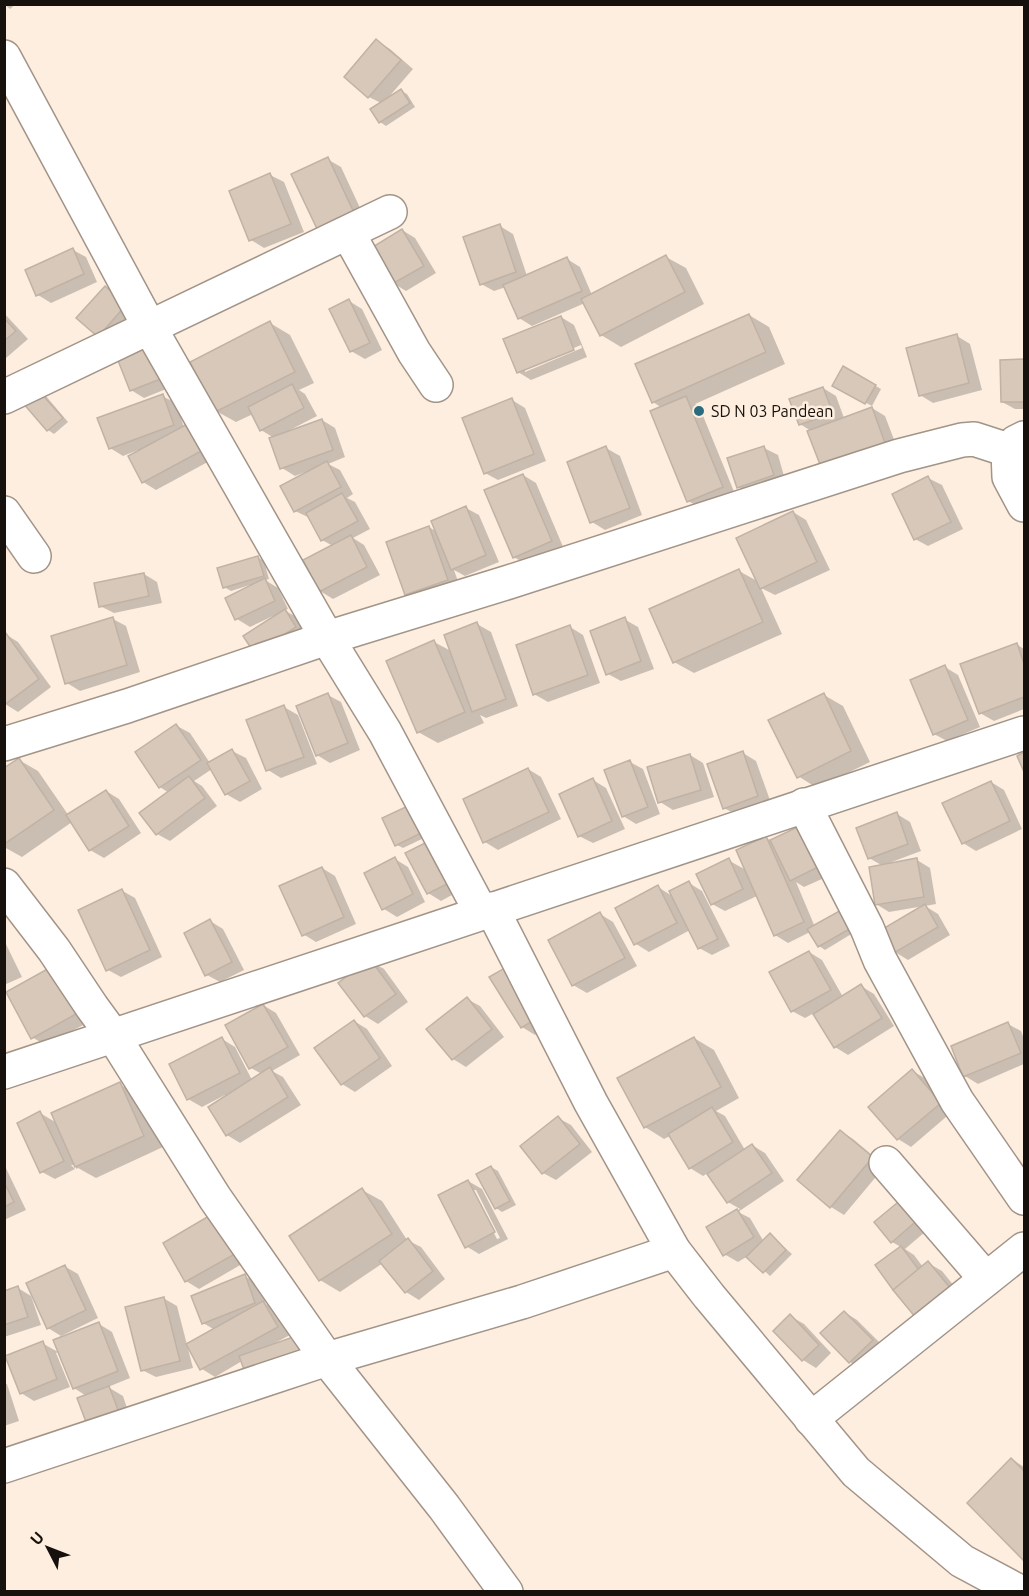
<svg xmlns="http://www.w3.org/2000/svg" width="1029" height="1596" viewBox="0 0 1029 1596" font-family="Ubuntu,sans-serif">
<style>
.shadow{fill:#0003;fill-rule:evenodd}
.building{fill:#d7c8ba;stroke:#c0b2a4;stroke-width:1.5}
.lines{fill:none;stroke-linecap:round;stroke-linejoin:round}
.minor-casing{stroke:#a29487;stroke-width:36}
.minor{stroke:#fff;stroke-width:33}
.poi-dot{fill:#286c7d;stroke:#fdeee0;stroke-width:2}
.labels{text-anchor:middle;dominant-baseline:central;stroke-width:5;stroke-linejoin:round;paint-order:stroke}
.poi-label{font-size:16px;fill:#16110c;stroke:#fdeee0;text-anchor:start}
</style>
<rect width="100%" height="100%" fill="#fdeee0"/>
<g class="shadow">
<polygon points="4,4 16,4 10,9"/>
<polygon points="377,41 390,49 413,69 387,99 401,91 407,94 415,107 386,126 380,122 381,103 369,97"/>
<polygon points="327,159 341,167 367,223 334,239"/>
<polygon points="270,175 284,182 304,232 264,248 251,240"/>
<polygon points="500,226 513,234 527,276 567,259 580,267 592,295 666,257 686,268 704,304 621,347 601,335 585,303 532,326 519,318 506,287 494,291 481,284"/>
<polygon points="402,230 415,238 436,273 406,291 393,283"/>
<polygon points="73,250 86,257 97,282 51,303 38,295"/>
<polygon points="105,288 118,296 138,314 98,336"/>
<polygon points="349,301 362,309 382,350 365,359 351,351"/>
<polygon points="4,313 28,339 6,358 4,357"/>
<polygon points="749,315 769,327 785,364 695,404 699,406 735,494 701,508 688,501 662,408 653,402"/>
<path d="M561,317L574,325L587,357L531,380L518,372ZM581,345L582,348L525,372V368Z"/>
<polygon points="270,323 290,335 314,383 299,390 305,394 317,416 288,431 289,433 322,420 335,428 345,457 328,464 340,470 353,494 347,498 355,502 370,529 353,538 364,545 380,575 333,599 320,591 333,546 322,540 310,518 295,511 308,471 295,476 282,468 274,438 261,430 253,414 236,422 216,411"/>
<polygon points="957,336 970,344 982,390 933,403 920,395"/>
<polygon points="118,359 181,383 144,398 131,390"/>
<polygon points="1001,361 1024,361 1024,409 1015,409 1002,402"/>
<polygon points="844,368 881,389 872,406 834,386"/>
<polygon points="823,388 836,396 844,418 872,408 885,416 898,450 811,431 800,424"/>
<polygon points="45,395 68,422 54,434 48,430 25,403"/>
<polygon points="162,396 176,403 184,427 217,457 156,490 143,482 138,450 123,456 110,448"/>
<polygon points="512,400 525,408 546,461 498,480 485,473"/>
<polygon points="606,448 620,456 642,515 605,530 592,522"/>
<polygon points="764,448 778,455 786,483 751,495 738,487"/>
<polygon points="523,475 536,483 564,549 527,565 514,557"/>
<polygon points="928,478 942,485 963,529 928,546 915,539"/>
<polygon points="466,508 479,515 499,562 465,576 454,570 460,587 420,602 406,594 429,527 437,532"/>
<polygon points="793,512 806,520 830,570 775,595 761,588 782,634 694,673 674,662 739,571 759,582"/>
<polygon points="257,557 264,561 269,579 265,580 278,588 288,609 284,610 298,618 309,635 269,660 273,616 250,627 237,619 250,587 250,585 231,591 224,587"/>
<polygon points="144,574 157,582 162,603 114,613 100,606"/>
<polygon points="113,619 126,626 140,672 80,691 67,683"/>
<polygon points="624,619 638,627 654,669 621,681 608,674"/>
<polygon points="477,624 491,632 518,706 486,718 480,715 484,723 438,743 418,732 434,642 451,651"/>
<polygon points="570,627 583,635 600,683 548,702 534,694"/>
<polygon points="5,634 18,642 51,687 18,712 5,704"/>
<polygon points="1016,644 1024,649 1024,709 994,721 980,713"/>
<polygon points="945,667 958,675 980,727 947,741 934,734"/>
<polygon points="328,695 341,702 360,750 330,763 317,755"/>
<polygon points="824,695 843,706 870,762 817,788 798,776"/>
<polygon points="284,707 298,715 317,764 281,778 268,770"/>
<polygon points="177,726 190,733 210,763 232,751 246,758 262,789 240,802 226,794 212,769 194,781 202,786 217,806 170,841 157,834 169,793 160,787"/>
<polygon points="743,753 756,761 771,803 737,815 724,808"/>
<polygon points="690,755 703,763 714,797 673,810 660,802"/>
<polygon points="19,760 38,771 69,816 106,791 119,799 141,833 104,858 90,850 72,822 22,857 4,847 4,770"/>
<polygon points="630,762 643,769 660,814 636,824 623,816"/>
<polygon points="528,769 541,777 561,819 498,850 485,842"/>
<polygon points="593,780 606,788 625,829 593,843 579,836"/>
<polygon points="991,782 1004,790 1022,829 976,851 963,843"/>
<polygon points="897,814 910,822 921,851 889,863 889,865 917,860 930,868 936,904 925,906 938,914 950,935 908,960 895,952 924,906 889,912 876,904 883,866 869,858"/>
<polygon points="384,819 428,836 403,848 397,845"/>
<polygon points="766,838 833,874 804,887 796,882 815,927 843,911 858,930 825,950 819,946 810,932 788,943 775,935 757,896 725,911 712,904 728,860 746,870"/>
<polygon points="427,844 461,890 441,901 428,893"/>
<polygon points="395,859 408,867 425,902 397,917 384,909"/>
<polygon points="322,868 335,876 356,924 316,942 303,934"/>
<polygon points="689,883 702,891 730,946 712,955 699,948 690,930 649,952 636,944 658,887 672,896"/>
<polygon points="121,890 135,898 162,957 121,977 108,970"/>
<polygon points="600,914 613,922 637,966 587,993 573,985"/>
<polygon points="210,921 223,929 244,970 220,982 207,975"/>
<polygon points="4,940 22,977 4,985"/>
<polygon points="809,952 822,960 843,997 861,986 874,994 894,1026 848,1055 835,1047 814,1013 805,1018 792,1011"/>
<polygon points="370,961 384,969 408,1002 378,1024 365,1016 340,983"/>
<polygon points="64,976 89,1022 45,1045 32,1037"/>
<polygon points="492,977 553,1024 535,1035 522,1027"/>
<polygon points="467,999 480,1006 504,1037 466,1067 453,1059"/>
<polygon points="263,1005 276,1013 300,1055 272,1071 283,1077 301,1105 240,1143 227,1135 225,1095 202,1107 188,1099 222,1039 235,1047 252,1080 262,1074 251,1068"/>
<polygon points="354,1021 367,1029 392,1066 355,1092 342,1084"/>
<polygon points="1008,1024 1021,1031 1024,1039 1024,1064 978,1084 965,1076"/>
<polygon points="694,1038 714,1050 739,1098 716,1111 725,1116 745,1150 752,1145 765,1153 784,1181 738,1212 750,1218 764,1242 770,1235 792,1254 770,1276 748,1256 738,1262 724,1254 709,1228 740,1209 728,1202 708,1173 703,1176 690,1168 670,1136 664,1139 645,1127"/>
<polygon points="912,1071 925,1078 953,1111 911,1147 898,1139"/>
<polygon points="119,1084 139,1095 163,1147 96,1178 78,1168 76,1169 76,1165 71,1165 75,1169 55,1179 42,1172 40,1113 57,1123"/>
<polygon points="558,1118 571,1125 592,1152 556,1180 543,1173"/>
<polygon points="840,1131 853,1139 885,1166 844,1215 831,1207"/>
<polygon points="4,1164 26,1210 4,1220"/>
<polygon points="491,1167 498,1171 516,1205 502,1212 496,1208"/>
<path d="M468,1181L482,1189L508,1239L479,1254L466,1246ZM472,1190H476L500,1238L497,1239Z"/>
<polygon points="362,1190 382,1201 407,1240 421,1247 445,1279 419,1300 406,1292 383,1263 340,1292 320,1280 292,1236"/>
<polygon points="903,1200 932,1226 905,1249 914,1255 923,1267 928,1263 942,1271 963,1297 930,1324 901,1247 892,1242"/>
<polygon points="165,1243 254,1257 199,1289 186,1281"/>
<polygon points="64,1266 78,1274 98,1318 61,1336 48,1328"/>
<polygon points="244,1276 258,1283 266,1304 276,1310 290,1335 273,1344 296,1338 315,1363 242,1361 215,1377 202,1369 215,1330 203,1323"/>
<polygon points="18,1288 31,1296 41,1325 4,1337 4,1292"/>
<polygon points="163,1298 177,1306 193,1368 156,1377 142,1370"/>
<polygon points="844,1312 857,1320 885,1348 863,1370 850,1362 822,1334"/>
<polygon points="790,1316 804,1324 831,1353 816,1368 803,1360"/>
<polygon points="99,1324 112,1332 130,1378 108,1387 123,1396 133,1426 74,1388"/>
<polygon points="42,1343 58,1352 56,1353 70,1387 34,1401 21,1393"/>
<polygon points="4,1383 7,1384 19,1421 4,1426"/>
<polygon points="1012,1459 1024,1467 1024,1559 969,1503"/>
</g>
<g class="building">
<polygon points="376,39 401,60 368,98 344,77"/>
<polygon points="401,89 410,103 379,123 370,109"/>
<polygon points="328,157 355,215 319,233 291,174"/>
<polygon points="270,173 291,224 249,241 229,191"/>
<polygon points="500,224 516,272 480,285 463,237"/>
<polygon points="402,229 424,266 392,284 371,248"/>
<polygon points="73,248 84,274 36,296 25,270"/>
<polygon points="666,255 685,292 600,336 581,299"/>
<polygon points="567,257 582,291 518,319 503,285"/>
<polygon points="105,286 126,305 98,337 76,318"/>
<polygon points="349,299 370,343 350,352 329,309"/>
<polygon points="749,314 766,352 652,403 635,364"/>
<polygon points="561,316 574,350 517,373 503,339"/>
<polygon points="4,318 16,331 4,341"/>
<polygon points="270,321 295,372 215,412 190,362"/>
<polygon points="957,334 969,383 919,396 906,348"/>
<polygon points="155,343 168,376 130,391 117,358"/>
<polygon points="1024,359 1024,402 1001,402 1000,360"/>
<polygon points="843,366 876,385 865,404 832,386"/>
<polygon points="292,384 304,408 260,431 248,407"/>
<polygon points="823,387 833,413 799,425 789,399"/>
<polygon points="38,390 63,418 47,431 23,403"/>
<polygon points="163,394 174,425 109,449 97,418"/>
<polygon points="686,396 723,487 687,502 650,411"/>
<polygon points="512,398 534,454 484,474 462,418"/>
<polygon points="872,407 885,443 821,467 807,431"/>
<polygon points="322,419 333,450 280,469 269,438"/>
<polygon points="191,422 205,449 142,483 128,456"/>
<polygon points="606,446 630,508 590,523 567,462"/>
<polygon points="764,446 774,475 737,488 727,458"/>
<polygon points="327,461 341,487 294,512 280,486"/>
<polygon points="523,474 552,541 513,558 484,490"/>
<polygon points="928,476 951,522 914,540 892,494"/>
<polygon points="342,493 358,521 321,541 306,513"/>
<polygon points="466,506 486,555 451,570 431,521"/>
<polygon points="793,511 817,562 760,589 736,538"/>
<polygon points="429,526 448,580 405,595 386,542"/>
<polygon points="351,535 367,567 319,592 303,560"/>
<polygon points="258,556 264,576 223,588 217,568"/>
<polygon points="739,569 763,622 673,663 649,609"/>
<polygon points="144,573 149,596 99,607 94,583"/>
<polygon points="265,578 275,601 235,620 225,598"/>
<polygon points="285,609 296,627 255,654 243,636"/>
<polygon points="113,617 127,665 65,684 51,636"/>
<polygon points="625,617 641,661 606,675 590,631"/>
<polygon points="477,622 506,699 472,712 444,635"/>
<polygon points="570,625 588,675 533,695 516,645"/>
<polygon points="5,632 39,679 4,705 4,633"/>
<polygon points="434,640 465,712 417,733 386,661"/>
<polygon points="1017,643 1024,664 1024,697 979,714 960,664"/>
<polygon points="945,665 968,720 933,735 910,680"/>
<polygon points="328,693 348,743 316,756 296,706"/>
<polygon points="824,693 851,751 797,778 768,720"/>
<polygon points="284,705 304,757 266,771 246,720"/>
<polygon points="176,724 201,760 159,788 135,752"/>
<polygon points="232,749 250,781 225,795 207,763"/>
<polygon points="743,751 758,796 723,809 707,764"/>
<polygon points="1024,752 1024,772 1017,756"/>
<polygon points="690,754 701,790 658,803 647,767"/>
<polygon points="19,758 54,810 4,844 4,768"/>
<polygon points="630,760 648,807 622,817 604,770"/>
<polygon points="528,768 549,812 483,843 463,799"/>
<polygon points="189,776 205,798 156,835 139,813"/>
<polygon points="593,778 612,821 578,837 559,794"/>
<polygon points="991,781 1010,821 962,844 942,803"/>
<polygon points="106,790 129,826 89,851 66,815"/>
<polygon points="410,805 423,832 395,846 382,818"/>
<polygon points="897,812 908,844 868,859 856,828"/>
<polygon points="802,825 820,866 790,881 770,840"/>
<polygon points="766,836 804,922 774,936 736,850"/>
<polygon points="427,842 449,883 427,894 405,853"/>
<polygon points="395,857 413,894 382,910 364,873"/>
<polygon points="729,858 743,889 711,905 696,874"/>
<polygon points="917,858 924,897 875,905 869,867"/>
<polygon points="322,867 344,917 302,936 279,886"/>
<polygon points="689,881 718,939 698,949 669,891"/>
<polygon points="658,885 677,923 634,945 615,908"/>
<polygon points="122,889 150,950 106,971 78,910"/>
<polygon points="925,904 938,927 894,953 881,930"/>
<polygon points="843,909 853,927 818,947 807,929"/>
<polygon points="600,912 625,958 572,986 548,940"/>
<polygon points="210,919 232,962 205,976 184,933"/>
<polygon points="809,951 831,990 791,1012 769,972"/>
<polygon points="370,959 396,994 364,1017 338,983"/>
<polygon points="510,965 541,1016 521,1028 489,977"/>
<polygon points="51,967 76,1014 31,1039 6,992"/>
<polygon points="861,984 882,1018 834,1048 813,1014"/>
<polygon points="467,997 492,1029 452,1060 426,1029"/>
<polygon points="263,1004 288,1047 249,1069 225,1025"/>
<polygon points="354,1020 380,1058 341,1085 314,1048"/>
<polygon points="1008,1022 1021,1053 963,1077 951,1046"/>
<polygon points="222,1037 240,1073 187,1100 169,1064"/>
<polygon points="694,1037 721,1087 644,1128 617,1078"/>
<polygon points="270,1067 288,1097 226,1136 208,1107"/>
<polygon points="912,1069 941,1103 897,1140 868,1107"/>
<polygon points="120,1082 144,1136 75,1167 51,1113"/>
<polygon points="712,1107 733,1142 689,1169 668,1134"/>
<polygon points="40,1111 64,1161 40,1173 17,1123"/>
<polygon points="558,1116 580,1144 542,1174 520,1146"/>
<polygon points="840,1130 873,1157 830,1208 797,1180"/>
<polygon points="752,1144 772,1173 727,1203 707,1174"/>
<polygon points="491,1166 510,1201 495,1209 476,1174"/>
<polygon points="468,1180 495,1232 465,1248 438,1195"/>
<polygon points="4,1182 14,1202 4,1207"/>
<polygon points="362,1188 392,1234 319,1281 289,1236"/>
<polygon points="903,1198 920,1218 891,1243 874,1222"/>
<polygon points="737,1209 754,1237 723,1256 706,1227"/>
<polygon points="219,1210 242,1250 185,1282 163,1243"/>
<polygon points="770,1233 786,1250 763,1273 746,1257"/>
<polygon points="408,1238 433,1271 405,1293 379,1261"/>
<polygon points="901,1246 919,1270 893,1290 875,1265"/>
<polygon points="928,1261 951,1289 916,1318 893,1290"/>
<polygon points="65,1265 86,1310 47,1329 26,1283"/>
<polygon points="245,1274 255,1303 202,1324 191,1296"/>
<polygon points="18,1286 28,1317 4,1325 4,1291"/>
<polygon points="164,1297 180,1361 141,1371 125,1307"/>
<polygon points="263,1301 278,1327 200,1370 186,1344"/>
<polygon points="844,1311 873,1340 849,1363 820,1333"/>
<polygon points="790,1314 819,1345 802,1361 773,1331"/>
<polygon points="99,1322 118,1371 73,1389 53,1340"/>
<polygon points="296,1336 302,1355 246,1375 239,1356"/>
<polygon points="43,1341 57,1379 20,1394 5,1356"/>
<polygon points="109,1386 121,1418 89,1430 77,1398"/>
<polygon points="1011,1458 1024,1471 1024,1561 967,1503"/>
</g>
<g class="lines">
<g class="minor-casing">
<g id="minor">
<polyline points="4,57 150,328 327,638 385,732 481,912"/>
<polyline points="348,233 414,352 436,385"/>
<polyline points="4,397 390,212"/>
<polyline points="1024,438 1016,442 1008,450 1009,477 1024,505"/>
<polyline points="4,513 34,556"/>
<polyline points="4,744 127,706 327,638 509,582 899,456 962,440 974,439 1008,450"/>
<polyline points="804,805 867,928 880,960 957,1101 1024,1198"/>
<polyline points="4,885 54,950 92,1007 114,1037 215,1198 327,1359 444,1507 506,1592"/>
<polyline points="492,909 591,1103 674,1251 709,1296 856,1472 962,1561 1020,1592"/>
<polyline points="4,1072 1024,733"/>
<polyline points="886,1163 986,1279"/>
<polyline points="811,1419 1024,1249"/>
<polyline points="4,1466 327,1359 522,1302 674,1251"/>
</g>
</g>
<use href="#minor" class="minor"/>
</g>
<circle class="poi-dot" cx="699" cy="411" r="6"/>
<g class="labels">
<g class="poi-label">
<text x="711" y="411">SD N 03 Pandean</text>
</g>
</g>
<rect width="1029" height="1596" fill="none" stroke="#16110c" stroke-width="12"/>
<g transform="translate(48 1548) rotate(312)" stroke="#fdeee0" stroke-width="4.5" paint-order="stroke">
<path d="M0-4.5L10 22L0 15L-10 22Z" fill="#16110c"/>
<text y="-9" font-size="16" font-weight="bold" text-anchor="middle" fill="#16110c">U</text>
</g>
</svg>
